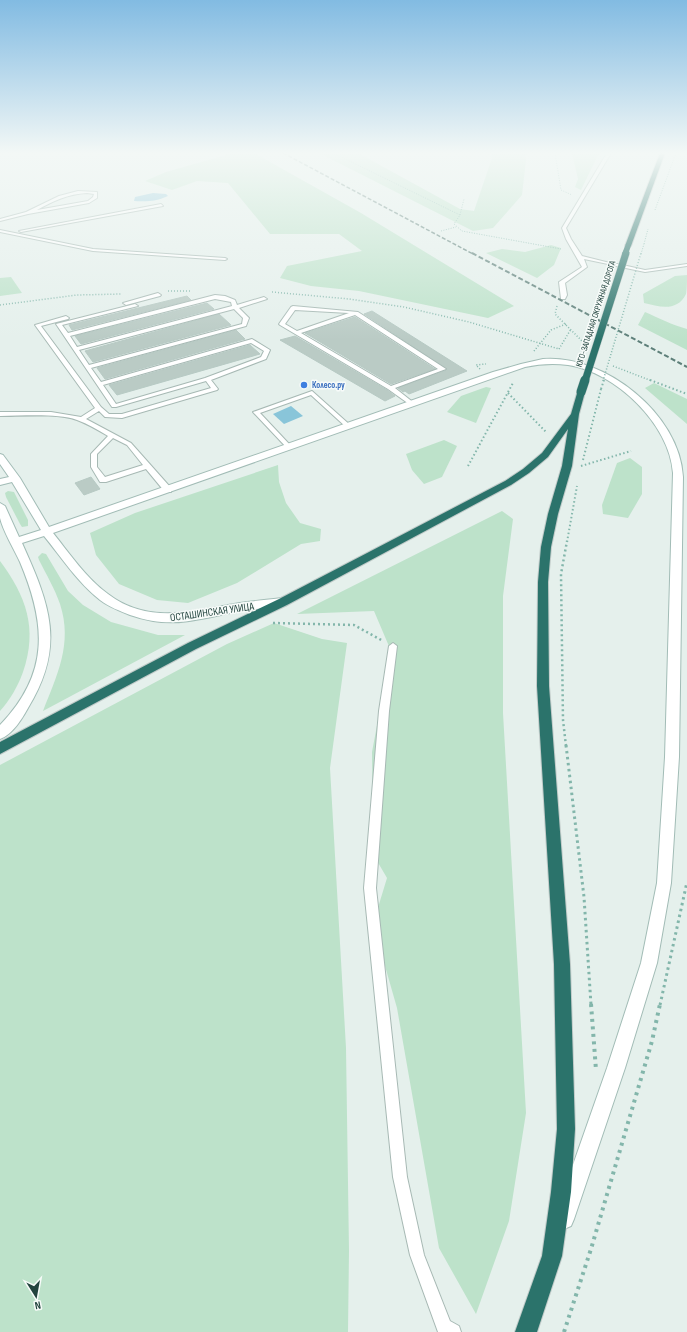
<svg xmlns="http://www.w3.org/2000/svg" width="687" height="1332" viewBox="0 0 687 1332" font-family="'Sofia Sans Condensed',sans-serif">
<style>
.green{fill:#bde2ca}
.water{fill:#89c5d9}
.building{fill:#bacbc5;stroke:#b7cac4}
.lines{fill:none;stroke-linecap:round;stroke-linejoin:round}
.lane-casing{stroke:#a7b9b4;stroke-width:2}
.secondary-casing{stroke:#a2bcb6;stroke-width:2}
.highway-casing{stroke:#c1cbc9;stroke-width:2}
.path-far5{stroke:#83b6ab;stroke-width:1;stroke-dasharray:1 1.5;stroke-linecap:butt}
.path-far4{stroke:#83b6ab;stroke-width:1.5;stroke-dasharray:1 2;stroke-linecap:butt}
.path-far3{stroke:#83b6ab;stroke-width:2;stroke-dasharray:1.5 2.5;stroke-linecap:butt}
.path-far2{stroke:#83b6ab;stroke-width:2.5;stroke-dasharray:2 3;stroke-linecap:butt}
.path-far1{stroke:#83b6ab;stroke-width:3;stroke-dasharray:2.5 3.5;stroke-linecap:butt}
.path{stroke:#83b6ab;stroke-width:4;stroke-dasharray:3 4.5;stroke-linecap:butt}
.lane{fill:#fff;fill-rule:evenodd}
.secondary{fill:#fff;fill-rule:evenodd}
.highway{fill:#2b736b;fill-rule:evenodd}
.rail-far1{stroke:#5d7f79;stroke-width:1.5;stroke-dasharray:4 2;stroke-linecap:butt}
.rail{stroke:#5d7f79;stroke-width:2;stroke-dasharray:5 2.5;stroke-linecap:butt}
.highway-bridge-far2-casing{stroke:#c1cbc9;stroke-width:6;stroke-linecap:butt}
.highway-bridge-far1-casing{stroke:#c1cbc9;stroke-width:8;stroke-linecap:butt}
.highway-bridge-casing{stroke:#c1cbc9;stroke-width:10;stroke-linecap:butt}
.path-bridge-far2{stroke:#83b6ab;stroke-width:1;stroke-dasharray:1 1.5;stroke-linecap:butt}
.path-bridge-far1{stroke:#83b6ab;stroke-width:1.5;stroke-dasharray:1 2;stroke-linecap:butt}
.path-bridge{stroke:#83b6ab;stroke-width:2;stroke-dasharray:1.5 2.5;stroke-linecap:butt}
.highway-bridge-far2{stroke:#2b736b;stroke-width:5.5}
.highway-bridge-far1{stroke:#2b736b;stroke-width:7}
.highway-bridge{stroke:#2b736b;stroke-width:9}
.shop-dot{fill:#3f7fe0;stroke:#f7fbf9;stroke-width:1.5}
.labels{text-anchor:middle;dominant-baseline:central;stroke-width:3;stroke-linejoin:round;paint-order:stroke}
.far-street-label{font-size:9px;fill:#22443e;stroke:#f7fbf9}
.far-shop-label{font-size:9px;font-weight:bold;fill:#366cbe;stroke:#f7fbf9;text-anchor:start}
.street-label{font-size:11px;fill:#22443e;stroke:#f7fbf9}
</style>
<rect width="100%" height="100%" fill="#e5f0ec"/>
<g class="green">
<polygon points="233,153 254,153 361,213 514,306 488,318 359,291 311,286 280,278 287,266 362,251 339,234 270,234 228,183 197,181 172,190 145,181 166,172"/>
<polygon points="319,153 358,153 460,209 474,211 492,158 491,153 525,153 526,160 522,195 493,228 473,231"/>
<polygon points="572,153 599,153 581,190 575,187 578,179"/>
<polygon points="551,245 561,248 554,265 537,278 486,253 502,249 525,252"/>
<path d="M687,275C687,280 687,289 686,294C677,312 660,307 644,303L643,294L675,276Z"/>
<polygon points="11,277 22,293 0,296 0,278"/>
<path d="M645,312C659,318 672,325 687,329V350L638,325Z"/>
<polygon points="654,383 687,399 687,424 645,388"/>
<polygon points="486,387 491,388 476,423 447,412 461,396"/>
<polygon points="444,440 457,446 442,477 424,484 412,470 406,454"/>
<polygon points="630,458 642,467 642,494 628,518 603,514 602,505 617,463"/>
<polygon points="278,465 279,482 286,503 300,523 321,529 320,541 301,544 237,583 188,603 157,600 119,584 96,555 90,533 135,513"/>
<polygon points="8,491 14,492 28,520 28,526 22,527 20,524 6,497 5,493"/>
<polygon points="502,511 513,519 503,596 503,713 526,1113 509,1221 476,1314 439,1248 397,1008 373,924 387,878 373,854 372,752 391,651 374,611 297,614"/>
<path d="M42,553L46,554L68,591L83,605L111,622L158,635H185L43,711C57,675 73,644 60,604C55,589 46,574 39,560L38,557Z"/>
<path d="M0,561C26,596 38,628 23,672C18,686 10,700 0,711Z"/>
<polygon points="274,623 322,639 347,643 330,768 346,1048 349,1251 348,1332 0,1332 0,765 227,644"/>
</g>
<g class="water">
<path d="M153,193L166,194L168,196C157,201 147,202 134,201L135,197Z"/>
<polygon points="291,406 303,416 284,424 273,414"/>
</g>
<g class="building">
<polygon points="187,296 191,300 72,330 69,325"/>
<polygon points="207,303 214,309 81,344 75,336"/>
<polygon points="372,311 467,371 409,394 405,391 403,392 398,388 447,370 447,369 364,314"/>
<polygon points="219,314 231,325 93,362 85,351"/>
<polygon points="355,317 435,369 391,384 305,333"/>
<polygon points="236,330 245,339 105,379 97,368"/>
<polygon points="295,336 387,390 395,396 385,401 280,340"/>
<polygon points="250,345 260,354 117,395 109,385"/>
<polygon points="91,477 100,489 84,495 75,483"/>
</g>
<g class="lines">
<g class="lane-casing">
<g id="lane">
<polygon points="607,153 611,153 566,228 571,239 582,256 610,263 608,264 584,259 587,267 565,283 567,295 565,299 561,299 559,282 582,267 566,239 562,228"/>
<path d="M78,191L97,192V198L89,203L28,214L0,221V219L26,212L59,196ZM87,193L94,194L93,197L88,201L37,210C53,201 68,194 87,193Z"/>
<polygon points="161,204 163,206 21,232 19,231"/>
<polygon points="0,230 93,249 225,258 227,259 225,260 93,251 0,232"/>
<polygon points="618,264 645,270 687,264 687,266 645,272 616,266 616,264"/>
<polygon points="158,293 161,295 160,296 126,305 123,303"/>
<path d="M215,295L225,296L235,300L237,305L264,297L267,299L239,308L249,318L246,326L91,368L101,382L252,339L270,350L266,359L211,380L218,389L217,390L122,418L105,417L99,411L86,419L131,443L171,488V492H165L146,469L106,482H100L91,467V454L108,436C98,430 88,424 77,420C57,413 22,416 0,416V412H51L81,417L95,408L35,325L66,316L69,318L68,319L41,326L101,407L109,414H122L211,388L206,381L116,407H112L56,324L135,304L138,306L62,325L68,333ZM215,299L231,302L232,306L77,347L70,336ZM234,309L243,318L242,324L89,365L79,350ZM251,343L264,351L261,357L205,378L116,404L103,385ZM113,438L127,445L143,465L105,477L97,467V454Z"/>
<path d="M293,306L358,312L446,369L395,388L414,403L409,404L388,389L280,325L279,324L291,307ZM295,310L349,313L297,331L285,324ZM355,315L438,369L391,386L301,333Z"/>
<polygon points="312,391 350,425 350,427 346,427 311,395 260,413 291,446 291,448 287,448 253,412"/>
<polygon points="393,643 397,646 389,711 376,888 407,1177 424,1255 450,1321 459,1326 461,1332 438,1332 410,1255 393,1177 364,888 379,711 389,646"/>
</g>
</g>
<g class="secondary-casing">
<path id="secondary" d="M543,359C604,354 680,414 683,477L679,757L671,883L657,963L625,1068L574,1219L571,1226L564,1229L557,1226L554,1219L607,1068L641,963L657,883L665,757L673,473C670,424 615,372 568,365C553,363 539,364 525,367L53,533C70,554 86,578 108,594C147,624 191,612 234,604C250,601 267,600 283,598L287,599L289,602L287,605L283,606C267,608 250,609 235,612C194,620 171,629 130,615C120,611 109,607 100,600C78,583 62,558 44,536L22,543C50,605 66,646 28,708C22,719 12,735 0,739V725C50,673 46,624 20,562C14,549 3,531 0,518C0,513 0,508 0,503L5,506L19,537L41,530L12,482L0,485V479L9,477L0,464V454L3,455L20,478L49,527L493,372L521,364Z"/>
</g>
<g class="highway-casing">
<g id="highway">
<polygon points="660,153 665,153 631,246 626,247 625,246"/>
<polygon points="578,390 581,390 585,392 579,414 572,466 558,514 551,547 548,582 549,686 570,964 575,1129 571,1192 562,1256 537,1332 515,1332 542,1256 551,1192 557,1129 554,964 537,686 538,582 541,547 548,514 562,466 568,429 548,457 529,473 511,485 287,605 196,649 0,754 0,742 188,643 279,599 505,481 523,469 542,453 571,414"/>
</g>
</g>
<g class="path-far5">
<polyline points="333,153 460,215 454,224 462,231 561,249"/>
<polyline points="555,153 561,190 572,195"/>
<polyline points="655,210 676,153"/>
<polyline points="460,215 464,199"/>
<polyline points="441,231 456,227"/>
<polyline points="644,244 648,229"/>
</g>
<g class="path-far4">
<polyline points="168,291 191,291"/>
<polyline points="272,292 349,299 404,307 469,322 559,349"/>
<polyline points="0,305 77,295 121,294"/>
<polyline points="557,306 555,314 585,344"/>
<polyline points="559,349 571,329"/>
<polyline points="534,351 551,330 566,324"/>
<polyline points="613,366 652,381"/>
<polyline points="480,369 476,365 486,364"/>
</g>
<g class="path-far3">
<polyline points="650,380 687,394"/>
<polyline points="508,393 547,433"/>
<polyline points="583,460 601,389"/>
<polyline points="468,466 513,383"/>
<polyline points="581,466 631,451"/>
<polyline points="567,542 577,486"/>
</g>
<g class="path-far2">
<polyline points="273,623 354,625 383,641"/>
<polyline points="566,746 563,720 561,574 567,541"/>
</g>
<g class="path-far1">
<polyline points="566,745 584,897 591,1005"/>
<polyline points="660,1005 687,882"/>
</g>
<g class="path">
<polyline points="591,1004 596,1070"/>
<polyline points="564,1332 591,1249 652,1041 660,1004"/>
</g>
<use href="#lane" class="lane"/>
<use href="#secondary" class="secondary"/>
<use href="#highway" class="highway"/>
<polyline class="rail-far1" points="283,153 473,254"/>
<polyline class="rail" points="472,253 687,367"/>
<g class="highway-bridge-far2-casing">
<polyline id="highway-bridge-far2" points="625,254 628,246"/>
</g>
<g class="highway-bridge-far1-casing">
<polyline id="highway-bridge-far1" points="585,381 626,253"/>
</g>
<g class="highway-bridge-casing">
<polyline id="highway-bridge" points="581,392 585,380"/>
</g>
<polyline class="path-bridge-far2" points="641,254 644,244"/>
<polyline class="path-bridge-far1" points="603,381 641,253"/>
<polyline class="path-bridge" points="601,389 604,380"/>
<use href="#highway-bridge-far2" class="highway-bridge-far2"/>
<use href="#highway-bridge-far1" class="highway-bridge-far1"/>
<use href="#highway-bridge" class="highway-bridge"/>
</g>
<linearGradient id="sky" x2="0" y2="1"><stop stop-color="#82bbe2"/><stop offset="0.45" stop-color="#f3f8f6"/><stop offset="1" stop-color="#f3f8f6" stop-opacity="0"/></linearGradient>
<rect width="687" height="340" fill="url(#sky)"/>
<circle class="shop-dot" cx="304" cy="385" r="4"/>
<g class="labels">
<g class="far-street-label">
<text transform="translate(596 314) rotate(-72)">ЮГО-ЗАПАДНАЯ ОКРУЖНАЯ ДОРОГА</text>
</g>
<g class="far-shop-label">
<text x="312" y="385">Колесо.ру</text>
</g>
<g class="street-label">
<text transform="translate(212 612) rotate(-8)">ОСТАШИНСКАЯ УЛИЦА</text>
</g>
</g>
<g transform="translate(36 1296) rotate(169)" stroke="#f7fbf9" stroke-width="3" paint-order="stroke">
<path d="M0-3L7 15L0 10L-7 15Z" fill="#22443e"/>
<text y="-6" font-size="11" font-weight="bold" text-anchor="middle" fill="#22443e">N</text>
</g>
</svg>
